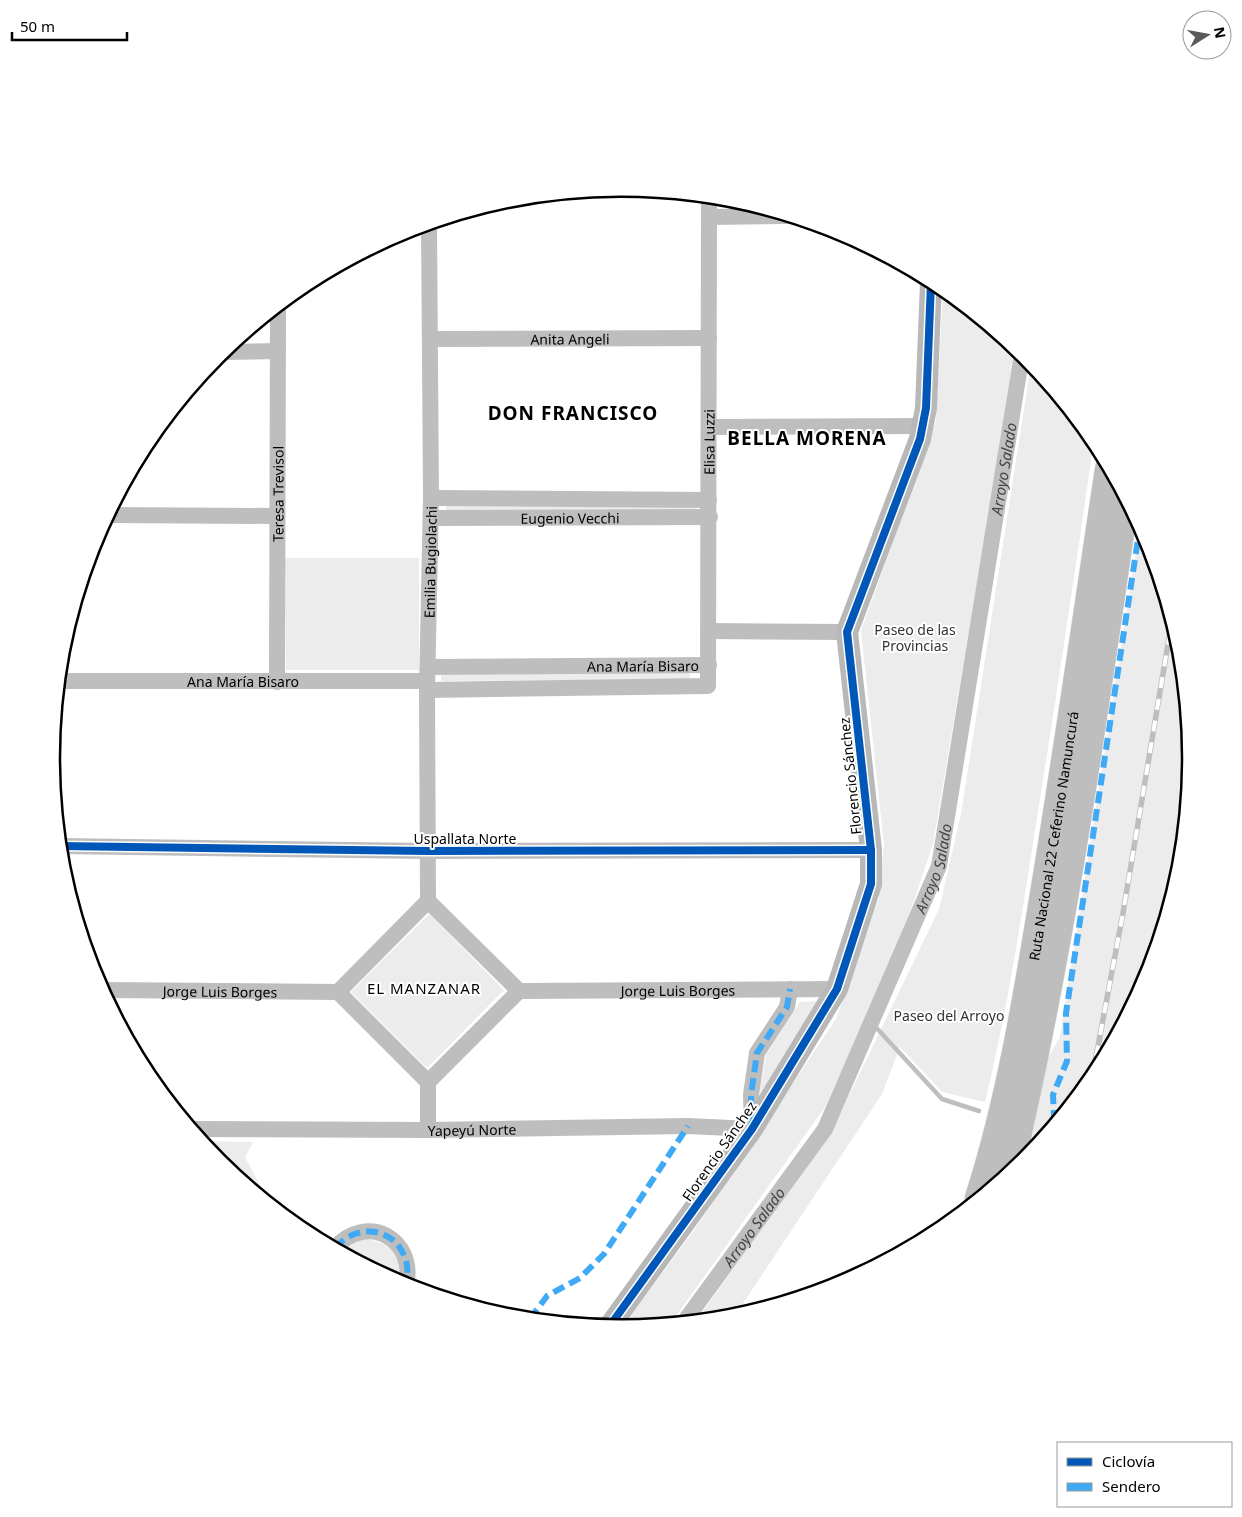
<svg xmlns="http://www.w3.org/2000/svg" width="1242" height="1517" viewBox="0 0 1242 1517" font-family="'Noto Sans',sans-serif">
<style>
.green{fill:#ececec}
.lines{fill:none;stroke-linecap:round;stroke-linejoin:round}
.stream{stroke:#bfbfbf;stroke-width:4.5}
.canal{stroke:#bfbfbf;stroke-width:16}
.highway-casing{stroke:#dbdbdb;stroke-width:29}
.street{stroke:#bebebe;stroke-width:16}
.secondary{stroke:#b8b8b8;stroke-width:22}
.highway{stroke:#bebebe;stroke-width:28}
.rail-casing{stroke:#bebebe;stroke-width:5.5}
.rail{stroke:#fff;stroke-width:4;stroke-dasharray:11;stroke-linecap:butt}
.quiet{stroke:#3fa9f5;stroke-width:6;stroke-dasharray:12 6;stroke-linecap:butt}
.cycleway-casing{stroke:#fff;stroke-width:11}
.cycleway{stroke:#0057b8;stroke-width:8}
.labels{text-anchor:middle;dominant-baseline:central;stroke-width:4;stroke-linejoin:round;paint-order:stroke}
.street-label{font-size:14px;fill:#000;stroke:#fff}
.park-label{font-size:14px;fill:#333;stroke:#fff}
.water-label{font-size:15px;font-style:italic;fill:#444;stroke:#fff}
.neighbourhood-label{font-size:15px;letter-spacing:1px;fill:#000;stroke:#fff}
.district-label{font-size:19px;font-weight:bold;letter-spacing:1px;fill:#000;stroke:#fff}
.rim{fill:none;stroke:#000;stroke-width:2.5}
</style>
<rect width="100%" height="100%" fill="#fff"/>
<g class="green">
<polygon points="943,289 1014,348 1000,447 933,844 900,942 825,1107 671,1323 622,1328 694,1230 836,1019 879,898 884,844 861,631 936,421"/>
<path d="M1031,364L1094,441C1075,571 1056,701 1035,830C1021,921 1007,1012 985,1102L942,1092L900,1047L882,1094L734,1317L696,1321L832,1131L939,909L961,814Z"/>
<polygon points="446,505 695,506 695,513 446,512"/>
<polygon points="1140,526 1147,541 1180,648 1190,751 1180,870 1147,977 1095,1075 1026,1159 1048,1058 1060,1037"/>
<polygon points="285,558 419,558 419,670 286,670"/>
<polygon points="690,672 690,679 441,681 441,675"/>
<polygon points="429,914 504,990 427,1068 351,992"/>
<polygon points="820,1001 759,1097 766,1055 800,1002"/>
<polygon points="202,1141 253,1142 245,1157 261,1187 250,1187 218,1161"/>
<path d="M367,1239C392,1243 404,1258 399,1283L342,1252C350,1244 357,1241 367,1239Z"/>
</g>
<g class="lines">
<g class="stream">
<polyline points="871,1022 942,1099 979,1111"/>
<polyline points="1041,1131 1047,1133"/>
</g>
<path class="canal" id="s1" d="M684,1322L825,1129L939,866L1022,354"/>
<g class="highway-casing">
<g id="highway">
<path d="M1008,1175C1061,952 1092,725 1125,499"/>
<path id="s12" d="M979,1198C1011,1098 1028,992 1045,888C1068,748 1088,609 1109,469"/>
</g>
</g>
<g class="street">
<polyline points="709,217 786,216"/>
<path id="s2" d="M431,339L709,338"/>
<polyline points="222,352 278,351"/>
<polyline points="710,427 923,426"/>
<polyline points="431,498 709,500"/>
<polyline points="108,515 277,516"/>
<path id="s3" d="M431,518L710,517"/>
<polyline points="709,631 847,632"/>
<path id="s4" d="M428,667L709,665"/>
<path id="s5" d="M59,681H427"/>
<path id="s6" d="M277,682L278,307"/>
<path id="s7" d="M427,690L708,686L709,197"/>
<polyline points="60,846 429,851 871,850"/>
<path id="s8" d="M428,901L427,690L431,498L429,224"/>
<polygon points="428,901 519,991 428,1082 338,992"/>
<path id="s9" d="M102,990L338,992"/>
<path id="s10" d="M519,991L837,989"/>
<polyline points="428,1082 428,1130"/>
<path id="s11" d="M192,1129L428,1130L688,1126L752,1129L751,1095L757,1053L787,1007L790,989"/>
<path d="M335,1248C367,1212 417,1239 406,1286"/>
</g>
<polyline class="secondary" points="609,1327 752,1129 837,989 871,884 871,850 847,632 920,439 926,408 931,282"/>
<use href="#highway" class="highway"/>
<g class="rail-casing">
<polyline id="rail" points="1092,1078 1123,913 1172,620"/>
</g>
<use href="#rail" class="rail"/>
<g class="quiet">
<polyline points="1057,1121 1054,1117 1053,1095 1067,1061 1066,1013 1140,526"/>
<polyline points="752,1126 751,1095 757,1053 787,1007 790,989"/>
<path d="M335,1248C367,1212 417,1239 406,1286"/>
<polyline points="530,1319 547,1296 580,1278 604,1254 688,1126"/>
</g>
<g class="cycleway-casing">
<g id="cycleway">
<polyline points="60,846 429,851 871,850"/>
<polyline points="609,1327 752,1129 837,989 871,884 871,850 847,632 920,439 926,408 931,282"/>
</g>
</g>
<use href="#cycleway" class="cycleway"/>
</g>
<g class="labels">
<g class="street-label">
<text stroke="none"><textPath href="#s2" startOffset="139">Anita Angeli</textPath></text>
<text stroke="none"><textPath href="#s7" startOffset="525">Elisa Luzzi</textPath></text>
<text stroke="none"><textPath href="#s6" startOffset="188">Teresa Trevisol</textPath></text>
<text stroke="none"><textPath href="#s3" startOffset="139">Eugenio Vecchi</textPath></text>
<text stroke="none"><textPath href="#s8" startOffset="339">Emilia Bugiolachi</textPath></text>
<text stroke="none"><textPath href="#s4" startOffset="215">Ana María Bisaro</textPath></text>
<text stroke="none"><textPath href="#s5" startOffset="184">Ana María Bisaro</textPath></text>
<text transform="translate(850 776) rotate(-96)">Florencio Sánchez</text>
<text stroke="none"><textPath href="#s12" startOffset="370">Ruta Nacional 22 Ceferino Namuncurá</textPath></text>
<text x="465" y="838">Uspallata Norte</text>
<text stroke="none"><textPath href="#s10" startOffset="159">Jorge Luis Borges</textPath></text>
<text stroke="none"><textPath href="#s9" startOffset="118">Jorge Luis Borges</textPath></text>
<text stroke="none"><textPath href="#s11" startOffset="280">Yapeyú Norte</textPath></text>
<text transform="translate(719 1151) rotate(-55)">Florencio Sánchez</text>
</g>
<g class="park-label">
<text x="915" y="629">Paseo de las<tspan x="915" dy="16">Provincias</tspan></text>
<text x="949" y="1015">Paseo del Arroyo</text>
</g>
<g class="water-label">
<text stroke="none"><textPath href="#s1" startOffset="928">Arroyo Salado</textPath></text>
<text stroke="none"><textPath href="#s1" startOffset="522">Arroyo Salado</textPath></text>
<text stroke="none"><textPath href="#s1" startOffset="118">Arroyo Salado</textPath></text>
</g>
<g class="neighbourhood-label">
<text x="424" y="988">EL MANZANAR</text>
</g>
<g class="district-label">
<text x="573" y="413">DON FRANCISCO</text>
<text x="807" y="438">BELLA MORENA</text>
</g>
</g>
<path d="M0 0H1242V1517H0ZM60 758a561 561 0 1 1 1122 0a561 561 0 1 1-1122 0Z" fill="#fff" fill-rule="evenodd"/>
<path class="rim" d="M60 758a561 561 0 1 1 1122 0a561 561 0 1 1-1122 0Z"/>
<rect x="1057" y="1442" width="175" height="65" fill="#ffffff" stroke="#999999"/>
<rect x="1067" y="1458" width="25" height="8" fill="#0057b8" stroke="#999999"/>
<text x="1102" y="1467" font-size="15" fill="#000000">Ciclovía</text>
<rect x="1067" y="1483" width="25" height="8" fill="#3fa9f5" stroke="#999999"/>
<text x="1102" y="1492" font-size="15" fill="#000000">Sendero</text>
<g transform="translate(1207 35) rotate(79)"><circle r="24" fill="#ffffff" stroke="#999999"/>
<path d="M0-4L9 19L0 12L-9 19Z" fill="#595959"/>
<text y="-8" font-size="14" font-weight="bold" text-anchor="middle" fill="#000000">N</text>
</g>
<path d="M12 32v8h115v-8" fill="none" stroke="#000000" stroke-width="2.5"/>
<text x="20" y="32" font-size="15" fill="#000000" stroke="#ffffff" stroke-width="4" paint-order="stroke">50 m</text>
</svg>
